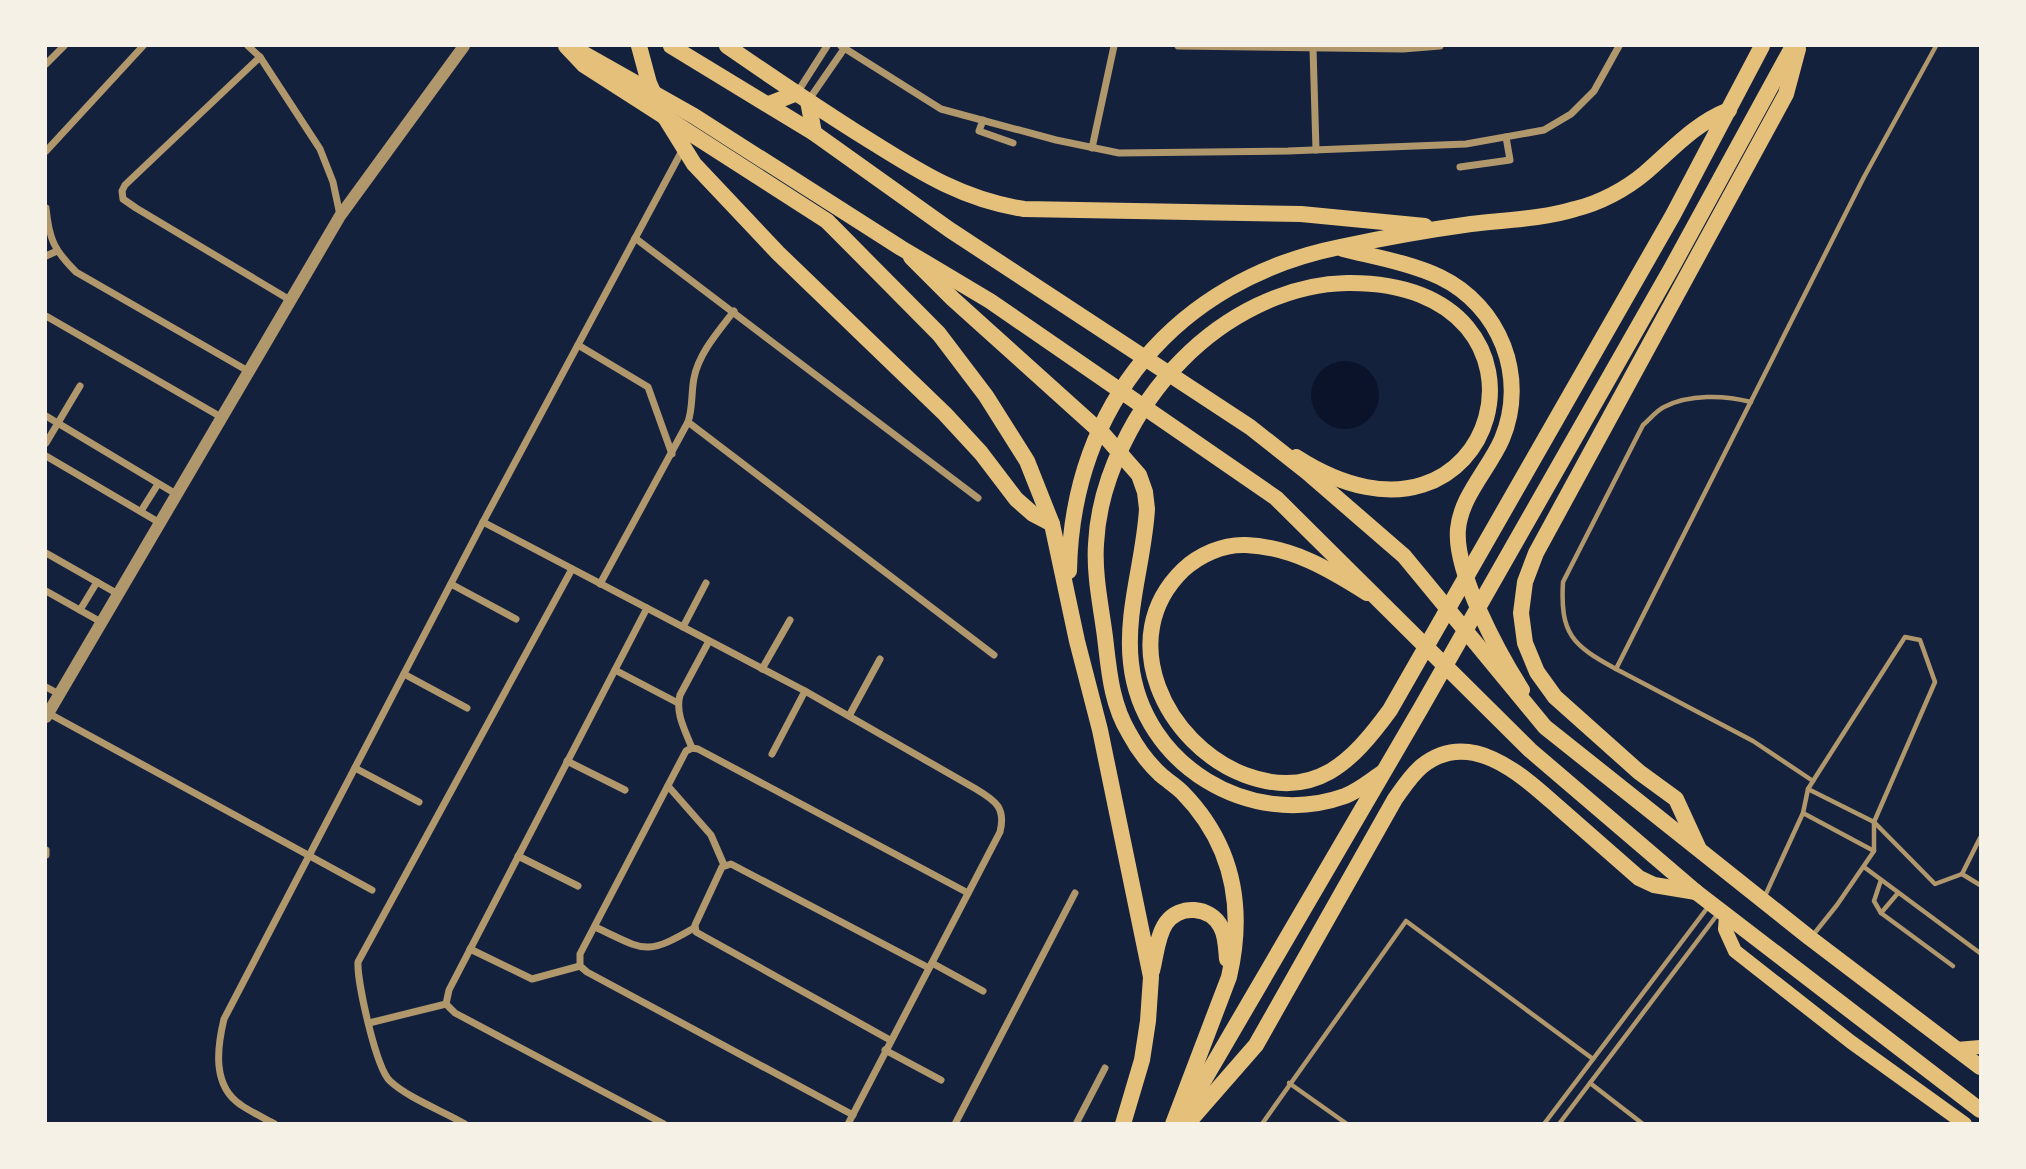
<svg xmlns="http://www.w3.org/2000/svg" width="2026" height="1169" viewBox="0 0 2026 1169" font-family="'PT Sans Narrow',sans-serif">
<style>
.water{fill:#0b132b}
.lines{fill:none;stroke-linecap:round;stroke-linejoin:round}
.service{stroke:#b1986c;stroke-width:4.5}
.minor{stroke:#b1986c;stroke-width:7}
.tertiary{stroke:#b1986c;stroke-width:12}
.secondary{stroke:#e5c07b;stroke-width:14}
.primary{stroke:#e5c07b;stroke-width:16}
.trunk{stroke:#e5c07b;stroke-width:16}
</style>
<rect width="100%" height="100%" fill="#14213d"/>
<circle class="water" cx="1345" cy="395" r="34"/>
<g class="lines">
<g class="service">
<path d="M1616,669C1572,645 1560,634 1563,582L1643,425C1650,419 1656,411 1664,407C1689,394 1724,395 1751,402"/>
<polyline points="1808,789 1874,822 1935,884 1962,874 1980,885"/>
<polyline points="1803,813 1874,851"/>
<polyline points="1864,867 1980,953"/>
<polyline points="1962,874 1980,838"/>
<polyline points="1881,880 1874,901 1881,913 1953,966"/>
<polyline points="1764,898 1803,813 1808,789 1813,781 1753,741 1616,669 1864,177 1936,46"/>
<polyline points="1881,913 1898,893"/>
<polyline points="1813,935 1837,905 1874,851 1874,822 1935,682 1920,640 1905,637 1813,781"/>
<polyline points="1289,1083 1347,1124"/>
<polyline points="1590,1083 1643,1124"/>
<polyline points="1262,1124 1406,921 1593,1059"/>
<polyline points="1544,1124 1708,907"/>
<polyline points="1559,1124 1717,915"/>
</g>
<g class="minor">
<polyline points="248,46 260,57 320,149 333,182 340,215"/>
<polyline points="841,46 941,109 1056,140 1119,153 1288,151 1466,144 1544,130 1571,114 1594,91 1619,46"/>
<polyline points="1178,46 1403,49 1440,46"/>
<polyline points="1313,48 1316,150"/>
<polyline points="260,57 125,185 122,191 123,199 136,208 290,300"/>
<polyline points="46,64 64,46"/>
<polyline points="797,93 827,46"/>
<polyline points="808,101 846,46"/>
<polyline points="983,120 979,131 1013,143"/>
<polyline points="1092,148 1114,46"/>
<polyline points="46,151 143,46"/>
<polyline points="1460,167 1510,160 1506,137"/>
<path d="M46,208C49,239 54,250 76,272L248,371"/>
<polyline points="635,238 978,498"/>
<polyline points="46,256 57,251"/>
<polyline points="46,316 221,417"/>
<polyline points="578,345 648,387 672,454"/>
<polyline points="46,416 176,494"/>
<polyline points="688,422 994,655"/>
<polyline points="46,443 80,386"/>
<polyline points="46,456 160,523"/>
<polyline points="141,511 158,484"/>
<path d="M483,522L805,691L976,789C996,801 1006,808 1000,832L848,1124"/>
<polyline points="46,553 118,594"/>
<polyline points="451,584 516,619"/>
<path d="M600,584L688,422C693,408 691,393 694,378C699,353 718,332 734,311"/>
<polyline points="46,591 101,622"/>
<polyline points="647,608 449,990 446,1004 455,1013 664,1124"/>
<polyline points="80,610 97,582"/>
<polyline points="683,627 706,583"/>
<polyline points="762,669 790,620"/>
<polyline points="615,670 678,703"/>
<polyline points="404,674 467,708"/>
<polyline points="46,687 59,694"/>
<polyline points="48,713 372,890"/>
<polyline points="849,716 880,659"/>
<path d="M692,748C685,730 675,713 680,695L709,641"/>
<polyline points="772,754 805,691"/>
<polyline points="567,761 625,790"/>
<polyline points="355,768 419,802"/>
<polyline points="668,786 711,835 724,865"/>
<polyline points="46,850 46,855"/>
<polyline points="518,856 578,886"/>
<path d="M595,927C645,950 644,957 694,928"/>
<polyline points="470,949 532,979 580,966"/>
<polyline points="932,963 983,991"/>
<polyline points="369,1023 446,1004"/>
<polyline points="890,1040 696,932 695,925 722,867 731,864 929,968"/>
<polyline points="885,1050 941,1080"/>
<polyline points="853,1115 587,972 580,966 580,954 686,751 692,748 698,749 968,893"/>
<path d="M275,1124C264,1118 251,1112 241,1105C212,1086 217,1048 224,1019L483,522L684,147"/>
<path d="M465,1124C443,1111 408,1098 390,1081C376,1068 357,982 358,962L572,569"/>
<polyline points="955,1124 1075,893"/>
<polyline points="1076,1124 1105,1068"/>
</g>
<polyline class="tertiary" points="46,717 340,216 464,46"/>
<g class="secondary">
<polyline points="1726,915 1725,929 1735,951 1851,1042 1965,1124"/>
<polyline points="1957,1049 1980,1047"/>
</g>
<g class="primary">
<polyline points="566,46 584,65 827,221 939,334 986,396 1027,461 1052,524 1077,641 1100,730 1151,977 1148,1021 1142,1060 1123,1124"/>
<path d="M727,46C769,75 812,104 856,132C911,166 957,199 1024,209L1301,214L1425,226"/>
<path d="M1343,249C1375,257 1410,263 1440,277C1500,306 1528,377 1502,439C1489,469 1461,496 1458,529C1454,572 1499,654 1522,690"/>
<path d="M911,257L953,299L1104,435L1139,475L1145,492L1147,509C1144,561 1125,612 1131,663C1142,765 1250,830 1345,796C1358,791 1370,781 1382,773"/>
<path d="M1069,571C1072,404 1177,280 1340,247C1383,238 1427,230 1471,224C1505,220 1542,219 1575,209C1600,203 1626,189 1645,173C1673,149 1694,124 1729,110"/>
<path d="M1367,593C1329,569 1292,547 1246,545C1223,544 1199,555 1183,570C1113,638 1166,745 1245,775C1315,801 1352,762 1390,710L1673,215L1762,46"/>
<polyline points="1698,847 1676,799 1639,772 1555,697 1537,672 1525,643 1521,613 1525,582 1536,553 1786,94 1798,49"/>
<path d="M1152,971C1156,956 1157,936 1166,923C1180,904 1210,906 1221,927C1226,936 1226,948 1227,959"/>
<polyline points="1186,1111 1421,708 1671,269 1793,46"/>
<path d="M1173,1124L1229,977C1245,908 1233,844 1182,792C1176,786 1168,781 1161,775C1148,763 1137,748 1129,733C1111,703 1109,670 1105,637C1101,606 1094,575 1096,544C1099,478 1136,406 1182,360C1224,317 1285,284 1347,283C1583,280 1499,588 1296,457"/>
<path d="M1187,1124L1256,1045L1395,799C1403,788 1411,775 1422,766C1471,727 1523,776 1558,807C1585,831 1612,854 1639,878L1654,885L1696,892"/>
</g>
<g class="trunk">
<polyline points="570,46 694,116 901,248 990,301 1276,498 1530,750 1696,892 1980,1110"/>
<polyline points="639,46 649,83 663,114 694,164 778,253 945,414 981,453 1016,499 1033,514 1052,524"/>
<polyline points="671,46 814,133 950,230 1250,427 1307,472 1404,556 1545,727 1810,938 1980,1067"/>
<polyline points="808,101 814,133"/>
<polyline points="769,104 797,93"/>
</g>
</g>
<rect width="2026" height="1169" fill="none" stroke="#f6f1e7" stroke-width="94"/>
</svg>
